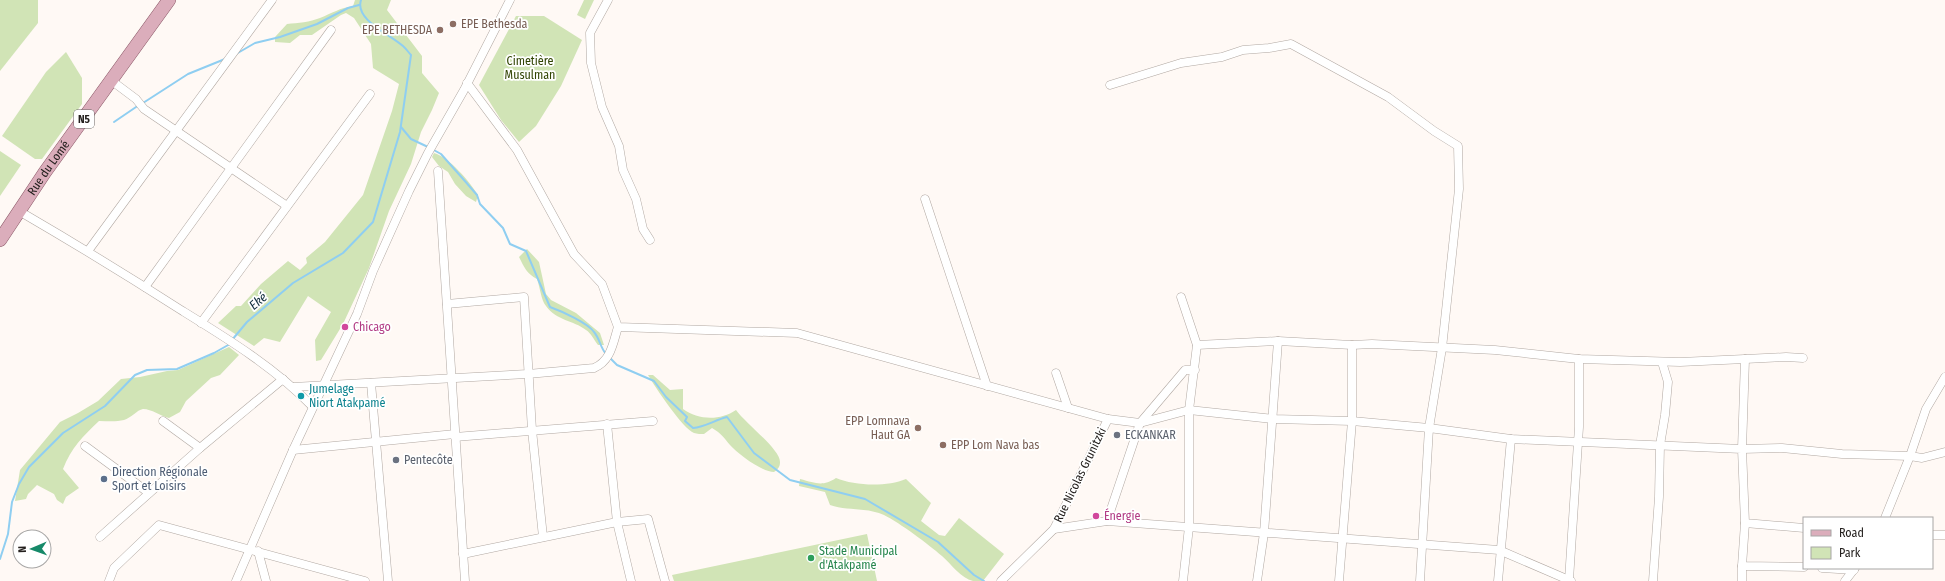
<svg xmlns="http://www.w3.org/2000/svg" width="1945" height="581" viewBox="0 0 1945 581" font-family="'Fira Sans Condensed',sans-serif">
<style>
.green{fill:#d1e4b6}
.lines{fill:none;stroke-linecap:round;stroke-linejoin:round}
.stream{stroke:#8fcef1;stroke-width:2}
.minor-casing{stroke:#b1a8a2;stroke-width:9}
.primary-casing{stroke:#8b5867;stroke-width:14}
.minor{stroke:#fff;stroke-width:8}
.primary{stroke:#dbadbb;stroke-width:13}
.education-dot{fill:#8d6e63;stroke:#fff;stroke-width:1.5}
.hotel-dot{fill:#d1479c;stroke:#fff;stroke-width:1.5}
.culture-dot{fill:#0f9aa8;stroke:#fff;stroke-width:1.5}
.worship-dot{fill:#6b7280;stroke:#fff;stroke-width:1.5}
.service-dot{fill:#5c6f8a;stroke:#fff;stroke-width:1.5}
.leisure-dot{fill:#2e9e5b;stroke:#fff;stroke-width:1.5}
.labels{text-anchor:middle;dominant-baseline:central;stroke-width:3.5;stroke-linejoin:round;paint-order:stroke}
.shield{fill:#fff;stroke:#666362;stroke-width:1}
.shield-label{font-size:11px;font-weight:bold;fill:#24201e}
.education-label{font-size:12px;fill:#785e54;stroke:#fff;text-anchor:start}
.park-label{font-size:12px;fill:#314403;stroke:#fff}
.street-label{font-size:12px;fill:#24201e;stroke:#fff}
.hotel-label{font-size:12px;fill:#b23c85;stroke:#fff;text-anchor:start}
.culture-label{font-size:12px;fill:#0d838f;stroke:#fff;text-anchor:start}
.worship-label{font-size:12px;fill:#5b616d;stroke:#fff;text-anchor:start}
.service-label{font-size:12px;fill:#4e5e75;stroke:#fff;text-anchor:start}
.leisure-label{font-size:12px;fill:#27864d;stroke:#fff;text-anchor:start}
.water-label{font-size:13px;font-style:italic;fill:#122f3e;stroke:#fff}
</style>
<rect width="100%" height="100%" fill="#fff9f5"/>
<g class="green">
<polygon points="0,0 38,0 38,23 0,71"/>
<path d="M355,0H391L387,10L422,56V73L439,93L432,110L421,132L411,164L389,211L369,268L343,324L321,360L316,361L315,340L331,312L308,296L280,342L264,338L254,346L218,323L236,306H241L261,284L288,261L300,270L307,263L306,258L325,242L363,195L392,111L399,84L373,68L371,44L354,18L346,13L341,15L312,35H300L290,43L275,42V37L287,24C298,23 310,22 320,18C332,13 340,8 353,6Z"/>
<polygon points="584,0 594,0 585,19 577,15"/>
<polygon points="516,16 544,16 582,40 561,86 536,126 519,142 501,120 479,85"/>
<polygon points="66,52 82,78 82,104 42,159 35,159 2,136 46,72"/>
<polygon points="0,151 21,165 0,196"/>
<path d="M434,153C449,157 470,182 478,195L476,202L466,196L455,184L448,172L439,166L432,157Z"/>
<path d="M527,249L539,262L546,294L551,300L576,313L600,333L604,345H598C594,340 591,333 586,330C573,320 557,321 546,306C541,300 540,287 537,279C527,274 524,267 519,257Z"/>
<path d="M229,347L239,355L220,375L211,378L186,401L180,412L169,418C160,416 152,409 143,409C137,410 131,418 124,420C116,422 108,421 99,421C83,436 71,448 63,469L79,488L66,497L63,504L57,500L54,494L37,485L28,494L26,499L15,501L20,470L60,422L78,413L98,401L121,379L140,377L167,371L178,370Z"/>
<path d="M648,375H653L670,390L683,389V409C698,420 720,421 736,410C745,423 780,449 780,462C780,467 778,469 774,472C762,472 738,454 730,445C724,438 721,433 712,428L704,434C701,434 697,434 694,433C683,429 655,387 648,375Z"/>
<path d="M836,478C855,486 887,487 906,479L931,503L921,521L939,535L945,536L959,518L1004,554L983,581C980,581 976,581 973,581C961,578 951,564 942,556C928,544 900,523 884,515C866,507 847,511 830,505L825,492L799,486L800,479C816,483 822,487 836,478Z"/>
<polygon points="867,534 877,581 674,581 672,575"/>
</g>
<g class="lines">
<g class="stream">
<polyline points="236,54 255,43 280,37 317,24 348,8 359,5"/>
<polyline points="143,103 188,74 225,59"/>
<polyline points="114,122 139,105"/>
<polyline points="401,127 411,139 428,147"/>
<path d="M432,149L441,154L464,180L477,195L480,204L503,228L510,244L526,251L550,307C561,311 588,323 594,332C600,339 600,347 606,354"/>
<path d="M232,340L247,322L293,283L343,253L373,222L400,132L411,55C409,53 407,50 405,48C394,36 354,21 361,0"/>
<path d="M609,357L617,365L654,381L666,397L687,417L685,421L693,428C705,427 715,420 727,417L754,453L790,480L865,499L938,542L974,575L984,581"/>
<polyline points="0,559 8,534 12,502 19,484 29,467 63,433 105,406 135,375 147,370 177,369 214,353 230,344"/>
</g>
<g class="minor-casing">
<g id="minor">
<polyline points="608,0 590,33 591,63 602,107 619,146 623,170 636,199 643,229 650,240"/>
<polyline points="112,81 136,99 144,109 287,206"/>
<polyline points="467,83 517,150 574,254 602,284 618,327 797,333 1108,419 1140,423 1189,410 1273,419 1352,421 1429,428 1511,439 1742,449 1745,523 1804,528"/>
<polyline points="1110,85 1181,63 1222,57 1243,50 1269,48 1291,44 1388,97 1434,131 1458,146 1459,189 1442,348 1429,428 1420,581"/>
<polyline points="438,171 465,581"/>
<polyline points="925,199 987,386"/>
<path d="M19,211C74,243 128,276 181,310C228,339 274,367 313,407"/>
<polyline points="88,251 272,0"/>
<polyline points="145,287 331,30"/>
<polyline points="1181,297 1197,345 1189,410 1189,527 1183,581"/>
<polyline points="447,304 524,297 532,430 543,537"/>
<polyline points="201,323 370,94"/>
<polyline points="1197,345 1278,341 1352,345 1372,344 1495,350 1579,359 1680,362 1745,359 1742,449 1782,448 1842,454 1910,456 1922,458 1945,452"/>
<polyline points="1745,359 1786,357 1803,358"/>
<polyline points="1056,373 1068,408"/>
<polyline points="371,383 388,581"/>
<path d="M293,387L528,374L594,368C611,361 613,343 618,327"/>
<polyline points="163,421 200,448"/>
<polyline points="607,424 617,522 631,581"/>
<polyline points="455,437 653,421"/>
<polyline points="85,446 149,493"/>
<polyline points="293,450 455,434"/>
<polyline points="1885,518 1910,456 1926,409 1945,377"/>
<polyline points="1107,521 1140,423 1185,370 1195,370"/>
<polyline points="1745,523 1742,566 1804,567"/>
<polyline points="1054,529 1107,521 1499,550 1571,581"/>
<polyline points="1932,535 1945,535"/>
<polyline points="100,537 200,448 283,379"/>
<polyline points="258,551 266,581"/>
<polyline points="463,554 617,522 648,519 665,581"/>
<polyline points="1822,568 1854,570"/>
<polyline points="1569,580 1579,427 1579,359"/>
<polyline points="109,581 114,568 159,525 365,581"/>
<polyline points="236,581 293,450 357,314 373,271 409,191 428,153 464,90 510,0"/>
<polyline points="1001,581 1054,529 1108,419"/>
<polyline points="1257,581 1264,533 1278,341"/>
<polyline points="1339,581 1352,421 1352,345"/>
<polyline points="1498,581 1511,439"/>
<polyline points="1653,581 1659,497 1660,445 1665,415 1668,382 1662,362"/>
<polyline points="1742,581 1742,566"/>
<polyline points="1845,581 1855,568"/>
</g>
</g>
<g class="primary-casing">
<g id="primary">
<path id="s1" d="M0,240L45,172L169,0"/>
</g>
</g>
<use href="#minor" class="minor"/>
<use href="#primary" class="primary"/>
</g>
<g class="education-dot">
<circle cx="453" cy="24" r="4"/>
<circle cx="440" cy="30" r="4"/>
<circle cx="918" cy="428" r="4"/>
<circle cx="943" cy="445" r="4"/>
</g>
<g class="hotel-dot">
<circle cx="345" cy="327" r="4"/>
<circle cx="1096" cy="516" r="4"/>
</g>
<circle class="culture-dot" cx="301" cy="396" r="4"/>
<g class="worship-dot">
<circle cx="1117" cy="435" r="4"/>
<circle cx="396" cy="460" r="4"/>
</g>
<circle class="service-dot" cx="104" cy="479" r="4"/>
<circle class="leisure-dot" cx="811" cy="558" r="4"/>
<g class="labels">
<rect class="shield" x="74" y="110" width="20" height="18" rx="3"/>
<g class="shield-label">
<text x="84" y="119">N5</text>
</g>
<g class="education-label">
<text x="461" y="24">EPE Bethesda</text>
<text x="432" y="30" text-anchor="end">EPE BETHESDA</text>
<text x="910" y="421" text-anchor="end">EPP Lomnava<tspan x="910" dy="14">Haut GA</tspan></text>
<text x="951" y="445">EPP Lom Nava bas</text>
</g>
<g class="park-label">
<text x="530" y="61">Cimetière<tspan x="530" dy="14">Musulman</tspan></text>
</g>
<g class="street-label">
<text stroke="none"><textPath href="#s1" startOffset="87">Rue du Lomé</textPath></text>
<text transform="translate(1080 475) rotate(-64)">Rue Nicolas Grunitzki</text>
</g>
<g class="hotel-label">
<text x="353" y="327">Chicago</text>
<text x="1104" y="516">Énergie</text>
</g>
<g class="culture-label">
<text x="309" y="389">Jumelage<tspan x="309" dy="14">Niort Atakpamé</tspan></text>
</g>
<g class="worship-label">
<text x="1125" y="435">ECKANKAR</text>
<text x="404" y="460">Pentecôte</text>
</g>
<g class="service-label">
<text x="112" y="472">Direction Régionale<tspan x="112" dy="14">Sport et Loisirs</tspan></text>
</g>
<g class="leisure-label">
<text x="819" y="551">Stade Municipal<tspan x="819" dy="14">d'Atakpamé</tspan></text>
</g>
<g class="water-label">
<text transform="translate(258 301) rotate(-40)">Eké</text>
</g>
</g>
<rect x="1803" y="517" width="130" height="52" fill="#ffffff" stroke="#a7a6a5"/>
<rect x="1811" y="530" width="20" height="6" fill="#dbadbb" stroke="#a7a6a5"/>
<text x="1839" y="537" font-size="12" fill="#24201e">Road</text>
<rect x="1811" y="547" width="20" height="12" fill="#d1e4b6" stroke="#a7a6a5"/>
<text x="1839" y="557" font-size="12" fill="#24201e">Park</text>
<g transform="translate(32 549) rotate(268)"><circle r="19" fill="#ffffff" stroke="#a7a6a5"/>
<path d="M0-3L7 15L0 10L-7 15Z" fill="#168969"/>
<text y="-6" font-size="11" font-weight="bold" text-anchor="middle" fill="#24201e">N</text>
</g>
</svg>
